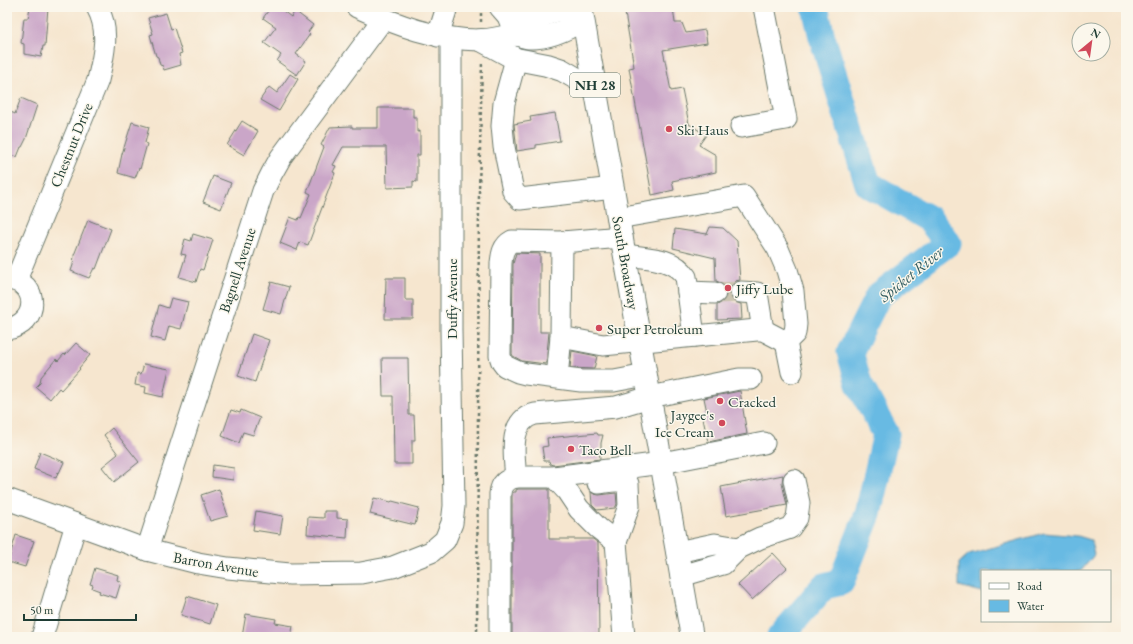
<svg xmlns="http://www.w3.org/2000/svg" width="1133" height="644" viewBox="0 0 1133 644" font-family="'EB Garamond',serif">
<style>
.water{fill:#67bae3;stroke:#437c8c}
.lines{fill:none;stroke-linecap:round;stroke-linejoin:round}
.river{stroke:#67bae3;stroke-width:27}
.building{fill:#caa6c8}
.minor-tunnel{stroke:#cbc4b0;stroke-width:21;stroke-dasharray:21 10;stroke-linecap:butt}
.minor-casing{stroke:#6a786a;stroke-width:23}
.major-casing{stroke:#6a786a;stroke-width:24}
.path{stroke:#6a786a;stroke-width:2.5;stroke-dasharray:3 3;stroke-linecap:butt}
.minor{stroke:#fff;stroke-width:21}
.major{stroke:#fff;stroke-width:22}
.poi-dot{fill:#d1495b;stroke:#fbf7ec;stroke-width:1.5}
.labels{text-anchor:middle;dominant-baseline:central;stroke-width:3;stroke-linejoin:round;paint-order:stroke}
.shield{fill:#fbf7ec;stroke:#61756b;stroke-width:1}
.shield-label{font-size:14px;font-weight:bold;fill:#1f3d34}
.poi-label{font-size:15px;fill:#1f3d34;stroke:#fbf7ec;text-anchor:start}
.street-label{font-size:15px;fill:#1f3d34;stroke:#fbf7ec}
.water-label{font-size:16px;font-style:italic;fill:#315c60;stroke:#fbf7ec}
</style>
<rect width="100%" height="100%" fill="#fbf7ec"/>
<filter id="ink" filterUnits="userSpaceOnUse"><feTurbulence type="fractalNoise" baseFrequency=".025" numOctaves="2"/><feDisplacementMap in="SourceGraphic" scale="8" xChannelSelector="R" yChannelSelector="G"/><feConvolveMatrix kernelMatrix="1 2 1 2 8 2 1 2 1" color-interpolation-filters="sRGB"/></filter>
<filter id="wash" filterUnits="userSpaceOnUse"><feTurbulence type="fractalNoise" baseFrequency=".012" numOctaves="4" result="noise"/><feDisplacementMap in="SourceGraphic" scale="16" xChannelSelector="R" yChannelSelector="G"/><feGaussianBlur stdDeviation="0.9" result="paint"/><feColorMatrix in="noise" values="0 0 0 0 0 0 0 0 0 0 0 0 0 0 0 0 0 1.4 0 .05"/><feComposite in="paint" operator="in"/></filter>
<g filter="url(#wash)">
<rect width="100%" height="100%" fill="#f6e6cf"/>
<polygon class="water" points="1044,533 1078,536 1091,540 1094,555 1081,571 982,571 982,592 959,586 959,563 969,554"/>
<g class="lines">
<polyline class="river" points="780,637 824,586 841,582 868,514 886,434 859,384 850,352 878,296 948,243 929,219 868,184 822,37 815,7"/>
</g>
<g id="blocks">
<g class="building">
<polygon points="30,7 48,7 45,46 43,46 41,57 24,54 24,44 21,43 24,18 28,18"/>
<polygon points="271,7 278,7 291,17 295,11 313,25 308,32 310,34 296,54 306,61 297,75 277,61 281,55 264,43 276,27 263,18"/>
<polygon points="624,7 673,7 675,23 682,23 686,33 705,30 707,43 663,50 671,91 682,89 689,124 706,135 699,145 716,155 716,172 672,181 674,190 652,195 629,68 634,67"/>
<polygon points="166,13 171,29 174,28 182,53 179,54 181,65 164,70 163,66 160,65 158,57 156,56 150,35 153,34 148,18"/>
<polygon points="290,74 298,79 279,111 260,100 269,87 277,93"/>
<polygon points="21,98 37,105 26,139 22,147 21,147 17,157 7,154 7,123 11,112 15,114"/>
<polygon points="378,108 413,108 413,117 417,117 417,132 420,131 420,155 417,155 417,182 413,181 413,187 387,188 386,147 343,147 333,165 336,166 333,172 335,173 308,245 300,242 297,250 280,243 290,217 298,220 299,217 301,218 311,194 307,192 324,147 321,145 330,127 352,126 352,128 378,128"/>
<polygon points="555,113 560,141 536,145 536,148 517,151 514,124 531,121 530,117"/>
<polygon points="242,121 258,131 244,155 227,145"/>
<polygon points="132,122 149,127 145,143 147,144 140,169 139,168 135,178 118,173 122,154"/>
<polygon points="213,176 231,183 221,209 203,202"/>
<polygon points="88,220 111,229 96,269 94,268 89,278 71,271 73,265 74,255"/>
<polygon points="710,227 723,228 737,241 740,280 735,281 731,285 729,292 730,298 734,302 741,304 742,319 717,320 717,305 721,303 725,300 727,293 725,287 721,283 716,281 715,258 673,248 675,229 707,234"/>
<polygon points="193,234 213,240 203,270 200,269 196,282 179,277 186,255 181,254 185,239 191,241"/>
<polygon points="516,253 540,254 540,332 549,332 546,364 522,361 513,356 512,354 513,264"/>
<polygon points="386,278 405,278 405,300 413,300 413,319 385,319"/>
<polygon points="271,282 289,287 281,314 263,309"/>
<polygon points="171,298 188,302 181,329 169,326 165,341 151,337 159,305 168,308"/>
<polygon points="252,334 269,340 255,382 238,376"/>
<polygon points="76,343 90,355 79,368 80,369 61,390 59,388 50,399 36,387 40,383 41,377 56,359 58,361 64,354 65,355"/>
<polygon points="572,351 597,356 594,369 570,368"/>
<polygon points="382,358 408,358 409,415 414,415 415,440 412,440 412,464 394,464 393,396 383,396"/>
<polygon points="144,364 169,369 163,397 145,393 146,387 135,385 137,373 141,374"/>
<polygon points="740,391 747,434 708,442 702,414 707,412 704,398"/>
<polygon points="231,410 240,413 241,410 260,418 253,435 243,432 239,443 222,436"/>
<polygon points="112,428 139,462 114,482 102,467 118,454 104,435"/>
<polygon points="597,433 598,435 603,435 601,443 601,448 599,449 600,459 553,465 550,464 549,461 544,461 542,447 548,446 547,438"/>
<polygon points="40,452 64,462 59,473 58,472 56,478 34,469"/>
<polygon points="213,465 234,468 233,480 212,477"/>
<polygon points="783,475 782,483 787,505 726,516 721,487"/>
<polygon points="219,489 228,516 210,521 201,495"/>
<polygon points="518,489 549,489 549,539 593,539 598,543 599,637 512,637 512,495 513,492 516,492 516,490"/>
<polygon points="591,492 594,494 599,495 616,493 617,504 615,508 597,510 592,505"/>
<polygon points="374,498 391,502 392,501 419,508 415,525 370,514"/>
<polygon points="256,511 283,516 280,534 253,530"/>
<polygon points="324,511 337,511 337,518 348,519 347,538 307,534 308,517 324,518"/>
<polygon points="16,535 34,541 25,567 8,562"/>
<polygon points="773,553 787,568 752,600 738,585"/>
<polygon points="95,568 118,575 117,580 121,582 116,598 99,593 100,591 92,588 93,585 90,584"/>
<polygon points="187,596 216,605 210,624 181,615"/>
<polygon points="246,614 276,619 275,623 293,626 291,637 242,637"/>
</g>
</g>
</g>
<g filter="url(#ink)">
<use href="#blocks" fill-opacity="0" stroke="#6a786a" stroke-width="1"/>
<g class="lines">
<polyline class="minor-tunnel" points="715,293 741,292"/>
<g class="minor-casing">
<g id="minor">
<path d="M357,7C397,25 436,40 480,40C491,40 502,36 513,35C518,35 523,37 528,38C548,39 567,30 583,20"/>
<polyline points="500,7 508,16 515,35"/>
<polyline points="508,16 524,7"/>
<path d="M515,35C528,24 545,13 562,10C568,9 575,9 581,9"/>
<polyline points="438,36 447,7"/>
<polyline points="516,59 504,103 502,126 504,147 513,191 520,199 613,188"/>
<polyline points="741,127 786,119 764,7"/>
<polyline points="618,218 744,196 778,249 787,270 793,291 796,324 795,333 786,342 792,372"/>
<polyline points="622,237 562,242 561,337 603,345 757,330 763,330 786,342"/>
<path d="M562,242L512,241C503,246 502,254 501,263L500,356L502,362L505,366L518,372L526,374L581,381H614L646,375"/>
<path d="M625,255C646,258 674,257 686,277L694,336"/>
<path d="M7,279C40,281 40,324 7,329"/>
<path d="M16,280L98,80C104,55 110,30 97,7"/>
<polyline points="688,292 715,293"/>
<polyline points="741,292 757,293 763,330"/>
<polyline points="557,377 561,337"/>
<polyline points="554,477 662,463 764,443"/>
<path d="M598,483C608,482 620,478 628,484L629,506L616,542"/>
<polyline points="7,499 147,550 198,563 228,568 290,574 361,573 393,567 431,552 445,540 452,523 454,506 451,330 451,38"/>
<polyline points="147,550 263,191 272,173 281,157 383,19"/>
<polyline points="677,552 715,544 739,548"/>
<polyline points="681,576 723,564 739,548 760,538 790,528 797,518 799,503 794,480"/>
<polyline points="42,637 76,524"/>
<path d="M500,637V494C501,483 506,480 516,477"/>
<path d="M624,637L616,542L598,528L579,509L567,491L554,477H516C514,456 508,420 535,414L616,407L650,397L739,379H751"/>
</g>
</g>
<g class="major-casing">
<g id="major">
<polyline points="581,7 692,637"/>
<polyline points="481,40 516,59 547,65 562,70 596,90"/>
</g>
</g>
<g class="path">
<polyline points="481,7 481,22"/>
<polyline points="477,637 479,192 482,61"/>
</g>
<use href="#minor" class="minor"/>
<use href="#major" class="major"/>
</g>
</g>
<g class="poi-dot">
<circle cx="669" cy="129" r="4"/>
<circle cx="728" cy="288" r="4"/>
<circle cx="599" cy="328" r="4"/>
<circle cx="720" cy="401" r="4"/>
<circle cx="722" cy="423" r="4"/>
<circle cx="571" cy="449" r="4"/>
</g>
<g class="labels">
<rect class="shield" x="570" y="73" width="50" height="24" rx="3"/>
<g class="shield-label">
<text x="595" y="85">NH 28</text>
</g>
<g class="poi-label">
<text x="677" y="129">Ski Haus</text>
<text x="736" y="288">Jiffy Lube</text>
<text x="607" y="328">Super Petroleum</text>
<text x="728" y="401">Cracked</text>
<text x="714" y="414" text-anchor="end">Jaygee's<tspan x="714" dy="17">Ice Cream</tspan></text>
<text x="579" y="449">Taco Bell</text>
</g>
<g class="street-label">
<text transform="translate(71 145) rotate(-68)">Chestnut Drive</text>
<text transform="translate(626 263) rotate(80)">South Broadway</text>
<text transform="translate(237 270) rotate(-72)">Bagnell Avenue</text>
<text transform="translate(451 299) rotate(-90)">Duffy Avenue</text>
<text transform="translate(216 564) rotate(10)">Barron Avenue</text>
</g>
<g class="water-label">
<text transform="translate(911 274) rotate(-39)">Spicket River</text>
</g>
</g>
<rect width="1133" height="644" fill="none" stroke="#fbf7ec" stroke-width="24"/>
<rect x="981" y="570" width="130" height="52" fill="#fbf7ec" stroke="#a3ada2"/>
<rect x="989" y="583" width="20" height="6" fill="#ffffff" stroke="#a3ada2"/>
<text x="1017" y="590" font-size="12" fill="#1f3d34">Road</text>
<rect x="989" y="600" width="20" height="12" fill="#67bae3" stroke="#a3ada2"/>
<text x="1017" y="610" font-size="12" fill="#1f3d34">Water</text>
<g transform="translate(1091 42) rotate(29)"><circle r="19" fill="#fbf7ec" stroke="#a3ada2"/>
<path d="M0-3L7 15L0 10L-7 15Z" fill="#d1495b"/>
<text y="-6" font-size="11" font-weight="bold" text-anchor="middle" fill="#1f3d34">N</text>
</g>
<path d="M24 614v6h112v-6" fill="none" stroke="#1f3d34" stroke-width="2"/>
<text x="30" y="614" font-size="12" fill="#1f3d34" stroke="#fbf7ec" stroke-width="3" paint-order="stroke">50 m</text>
</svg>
